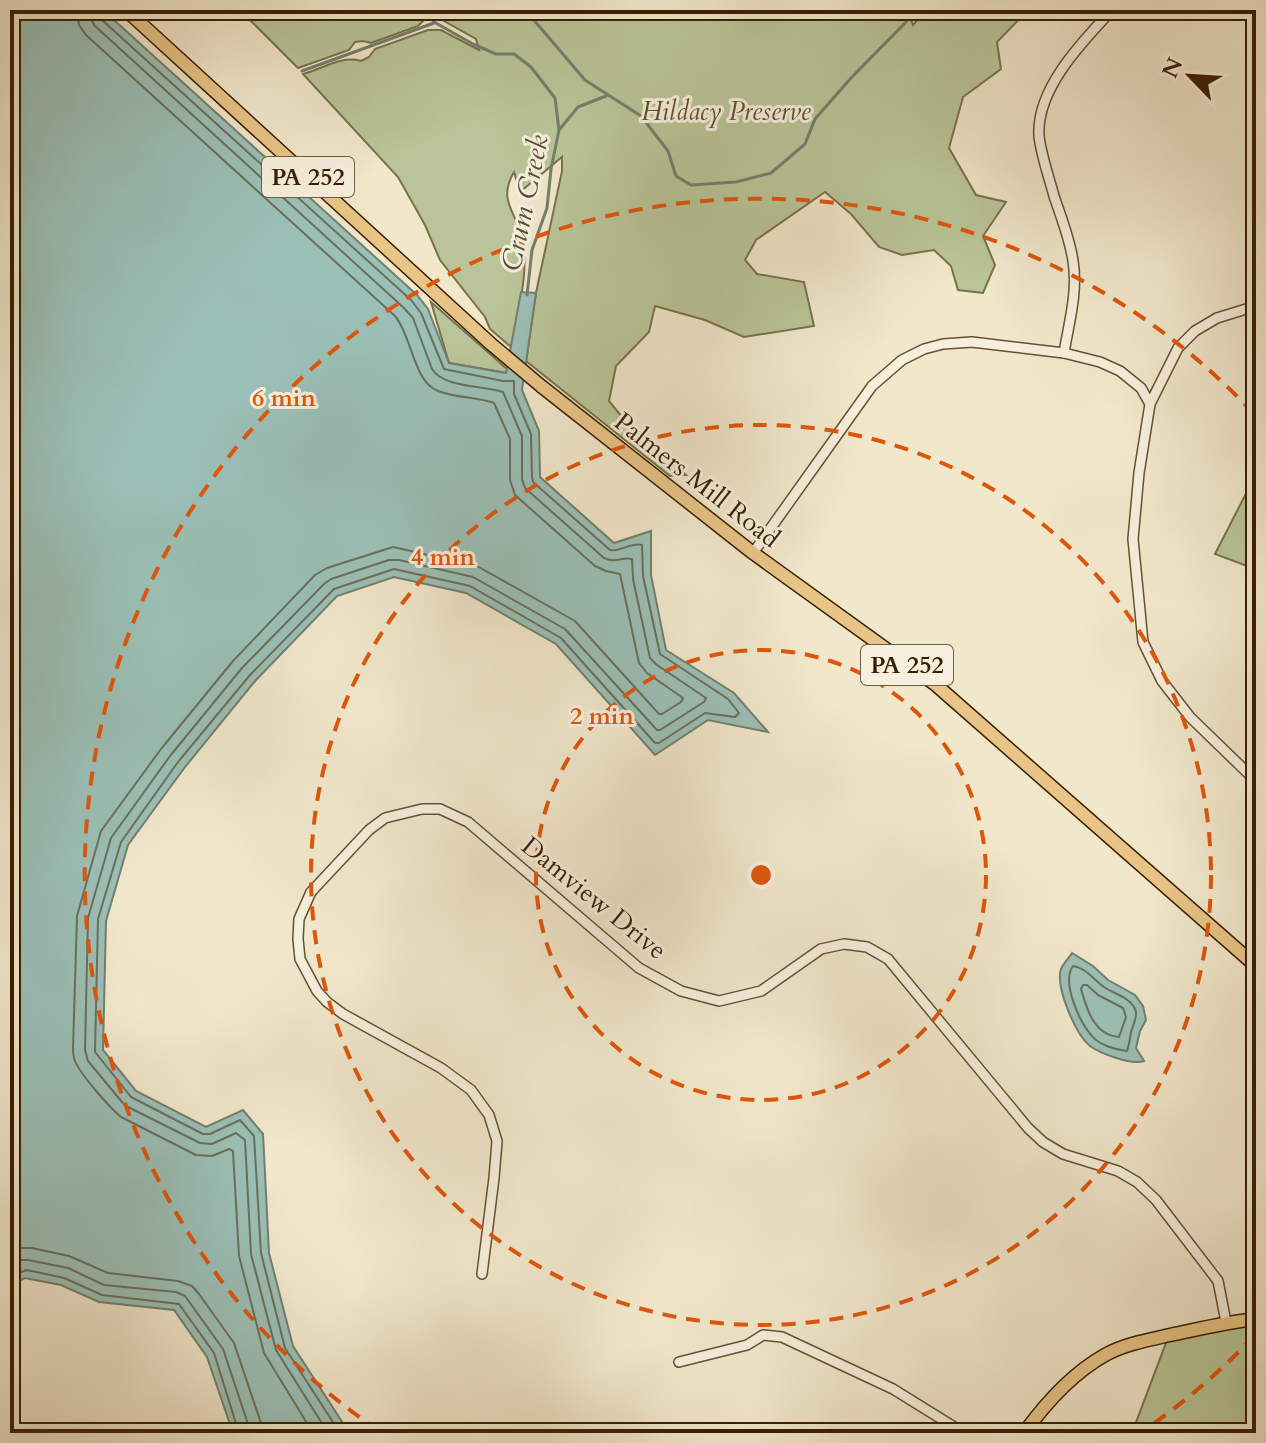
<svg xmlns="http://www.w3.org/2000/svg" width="1266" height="1443" viewBox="0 0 1266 1443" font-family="Cardo,serif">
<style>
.green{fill:#b9c598;stroke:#78724c;stroke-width:2}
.water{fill:#9bc0b7;stroke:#737f6e;stroke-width:2}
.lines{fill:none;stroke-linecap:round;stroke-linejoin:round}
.shore{stroke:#6a6f5c;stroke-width:2}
.stream{stroke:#737f6e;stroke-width:3}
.minor-casing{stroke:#665033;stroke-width:12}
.major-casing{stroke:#381e00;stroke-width:15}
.minor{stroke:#f6efdd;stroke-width:9}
.major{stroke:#e8c486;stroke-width:12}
.ring{fill:none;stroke:#df560b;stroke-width:4;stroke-dasharray:14 10}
.labels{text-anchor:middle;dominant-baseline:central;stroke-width:6;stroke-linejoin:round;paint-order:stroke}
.shield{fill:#f6efdd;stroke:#715d42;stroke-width:2}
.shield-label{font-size:24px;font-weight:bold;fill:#381e00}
.park-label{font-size:26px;font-style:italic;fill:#5f502e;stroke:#f6efdd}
.street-label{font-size:26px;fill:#381e00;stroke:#f6efdd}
.water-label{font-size:28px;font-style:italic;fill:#564f37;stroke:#f6efdd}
.centre{fill:#df560b;stroke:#f6efdd;stroke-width:4}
.ring-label{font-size:24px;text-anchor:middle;font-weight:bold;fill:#df560b;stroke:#f6efdd;stroke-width:6;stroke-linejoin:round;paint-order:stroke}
</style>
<rect width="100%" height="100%" fill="#f1e7cb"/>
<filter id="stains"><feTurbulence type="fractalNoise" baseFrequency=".0025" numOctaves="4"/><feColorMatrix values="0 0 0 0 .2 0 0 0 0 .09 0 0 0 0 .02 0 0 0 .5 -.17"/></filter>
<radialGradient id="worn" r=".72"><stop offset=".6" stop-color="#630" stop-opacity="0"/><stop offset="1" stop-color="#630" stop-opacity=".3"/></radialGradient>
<g class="green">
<polygon points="240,10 417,10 423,21 418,26 371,43 363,41 355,42 349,50 298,68"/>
<path d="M432,10H907L913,25L926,10H1028L997,42L1001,69L963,97L949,148L976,195L1006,202L983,236L995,265L983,293L958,290L951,266L934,250L902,255L879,247L851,214L825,192L756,240L745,260L757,274L804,282L814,326L744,337L705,320L655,306L649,332L616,366L609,401L630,427L686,475L670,476L526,361L536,293L562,171V157L520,192L514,172C496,202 519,214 523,242C529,274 517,315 511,347L490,329L485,317L440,260L425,225L398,177L303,74C322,69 342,55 361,61L369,57L375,49L428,30H441L479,50L476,39L437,17Z"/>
<polygon points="431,302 507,369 507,373 449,363"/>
<polygon points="1256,474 1256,552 1247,566 1215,554"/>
<polygon points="1256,1325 1256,1433 1132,1433 1169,1335"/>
</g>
<g class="water">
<polygon points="10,10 103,10 417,295 428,309 449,363 506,373 521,292 536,293 522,390 539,431 540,477 614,543 651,531 651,575 666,650 734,693 768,732 708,720 655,755 556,644 466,593 394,577 337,596 256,680 185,767 128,845 106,921 103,1050 136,1091 206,1127 243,1110 263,1134 269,1253 293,1346 348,1431 345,1433 233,1433 207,1357 174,1310 99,1302 61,1285 25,1278 10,1285"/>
<path d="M1072,953L1093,966L1108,980L1135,995L1143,1006L1146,1020L1140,1031L1136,1048L1144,1061C1131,1065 1101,1054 1090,1046C1076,1035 1055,987 1061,969C1063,964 1069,958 1072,953Z"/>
</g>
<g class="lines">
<g class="shore">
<path d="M77,10L79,25L86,35L395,316C412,336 413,381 438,391C456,398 477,397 494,403L510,439V480L515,495L595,566L606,571L620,574L639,663L647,673L683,698L681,702L662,714H659L575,621L477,566L393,547L327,568L315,575L233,661L161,749L101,831L77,916L73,1048C73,1054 73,1056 75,1061C80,1074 110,1108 121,1117L196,1155L212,1156L229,1149L233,1151L239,1256L264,1353L313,1433"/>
<path d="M89,10L90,18L95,26L404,308L413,318L432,369C444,388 482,385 503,392L522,436V479L525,488L604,558C616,564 623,556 632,559L633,579L650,658L657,665L706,698L704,702L660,730H657L565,629L473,577L399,560H389L331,579L324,584L242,668L170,756L111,838L88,918L85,1050L88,1061L122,1102L128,1107L200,1143L212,1144L236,1133L245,1140L251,1254L276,1350L328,1433"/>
<path d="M99,10L102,20L411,300L421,313L444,369L503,381H514V394L531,434L532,477L533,482L610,550C621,552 631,542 642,545L643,576L660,654L728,699L739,713L735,717L705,713L659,743H655L561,638L470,586L394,569L334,589L250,675L178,762L121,842L98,919L95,1052L131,1097L203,1134H210L240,1120L254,1136L261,1253L285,1348L340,1433"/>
<path d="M1073,966C1086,968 1093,979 1104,987C1111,992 1119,994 1126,999C1142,1010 1135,1019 1131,1032C1130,1039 1129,1045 1127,1051C1116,1050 1099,1045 1092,1036C1080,1023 1061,982 1073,966Z"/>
<path d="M1083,985H1087L1098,995L1123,1008L1126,1017L1119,1037C1094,1035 1087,1010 1081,989Z"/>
<polyline points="10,1252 20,1248 32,1248 69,1256 108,1273 178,1281 192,1286 199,1294 234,1343 261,1423 262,1433"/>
<polyline points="10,1265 20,1260 28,1260 68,1268 104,1285 176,1292 185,1296 223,1349 248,1424 249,1433"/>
<polyline points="10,1276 27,1270 64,1278 102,1295 179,1304 214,1353 239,1433"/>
</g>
<g class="stream">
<polyline points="426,10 434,22 473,44 496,54 514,54 531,67 555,98 559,130"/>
<polyline points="524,10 533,19 585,80 641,116 668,151 676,176 691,185 736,182 771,173 805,144 815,119 851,78 906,22 914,10"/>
<polyline points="302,71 434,23"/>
<polyline points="527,295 532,250 547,208 551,169 559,130 578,107 606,96"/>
</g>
<g class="minor-casing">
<g id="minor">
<path d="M1064,353C1069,322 1078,292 1073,261C1070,239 1061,217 1054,196C1049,177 1041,155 1039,136C1036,89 1082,42 1112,10"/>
<polyline points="1150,404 1139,473 1133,539 1143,642 1162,681 1190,717 1256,781"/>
<polyline points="753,553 872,386 902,360 924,349 943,344 972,342 1064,353 1100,362 1120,371 1141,388 1150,404 1178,348 1195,331 1217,318 1256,306"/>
<polyline points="482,1274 494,1178 497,1141 489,1115 471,1090 441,1068 343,1014 327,1002 317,991 300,959 298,939 299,919 311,892 369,830 385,818 422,809 440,809 468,822 639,968 681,991 719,1001 761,991 821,949 844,944 867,947 888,959 1028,1128 1043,1142 1063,1154 1118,1171 1137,1182 1156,1200 1218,1281 1226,1322"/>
<polyline points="679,1362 747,1345 763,1335 782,1337 893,1389 964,1433"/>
</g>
</g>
<g class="major-casing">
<g id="major">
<polyline points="126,10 491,344 541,386 753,553 936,685 1256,966"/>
<path d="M1024,1433C1045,1404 1073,1373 1105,1355C1125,1344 1148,1340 1170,1335C1199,1329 1227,1322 1256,1319"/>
</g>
</g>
<use href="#minor" class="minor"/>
<use href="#major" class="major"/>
</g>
<g class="ring">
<circle cx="761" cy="875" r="225"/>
<circle cx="761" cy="875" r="450"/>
<path d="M1255 1335A675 675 0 0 1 1143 1431M379 1431A675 675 0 1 1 1255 415"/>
</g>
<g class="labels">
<g class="shield">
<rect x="262" y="157" width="92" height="40" rx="6"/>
<rect x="861" y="645" width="92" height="40" rx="6"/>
</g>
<g class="shield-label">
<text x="308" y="177">PA 252</text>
<text x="907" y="665">PA 252</text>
</g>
<g class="park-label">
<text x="726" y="111">Hildacy Preserve</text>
</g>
<g class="street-label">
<text transform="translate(697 480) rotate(38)">Palmers Mill Road</text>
<text transform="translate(594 898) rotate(39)">Damview Drive</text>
</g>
<g class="water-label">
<text transform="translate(525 203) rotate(-78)">Crum Creek</text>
</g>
</g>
<circle cx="761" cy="875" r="12" class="centre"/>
<g class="ring-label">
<text x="284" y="406">6 min</text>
<text x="443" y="565">4 min</text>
<text x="602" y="724">2 min</text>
</g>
<rect width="1266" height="1443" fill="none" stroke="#f1e7cb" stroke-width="40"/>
<rect x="12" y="12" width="1242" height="1419" fill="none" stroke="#381e00" stroke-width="4"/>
<rect x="20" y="20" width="1226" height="1403" fill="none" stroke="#381e00" stroke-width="2"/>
<g transform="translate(1190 76) rotate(295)" stroke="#f6efdd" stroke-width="6" paint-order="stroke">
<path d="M0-6L14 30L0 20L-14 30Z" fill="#381e00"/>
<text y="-12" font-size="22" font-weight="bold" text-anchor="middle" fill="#381e00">N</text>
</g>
<rect width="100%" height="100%" filter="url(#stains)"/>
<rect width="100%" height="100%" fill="url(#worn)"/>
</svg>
